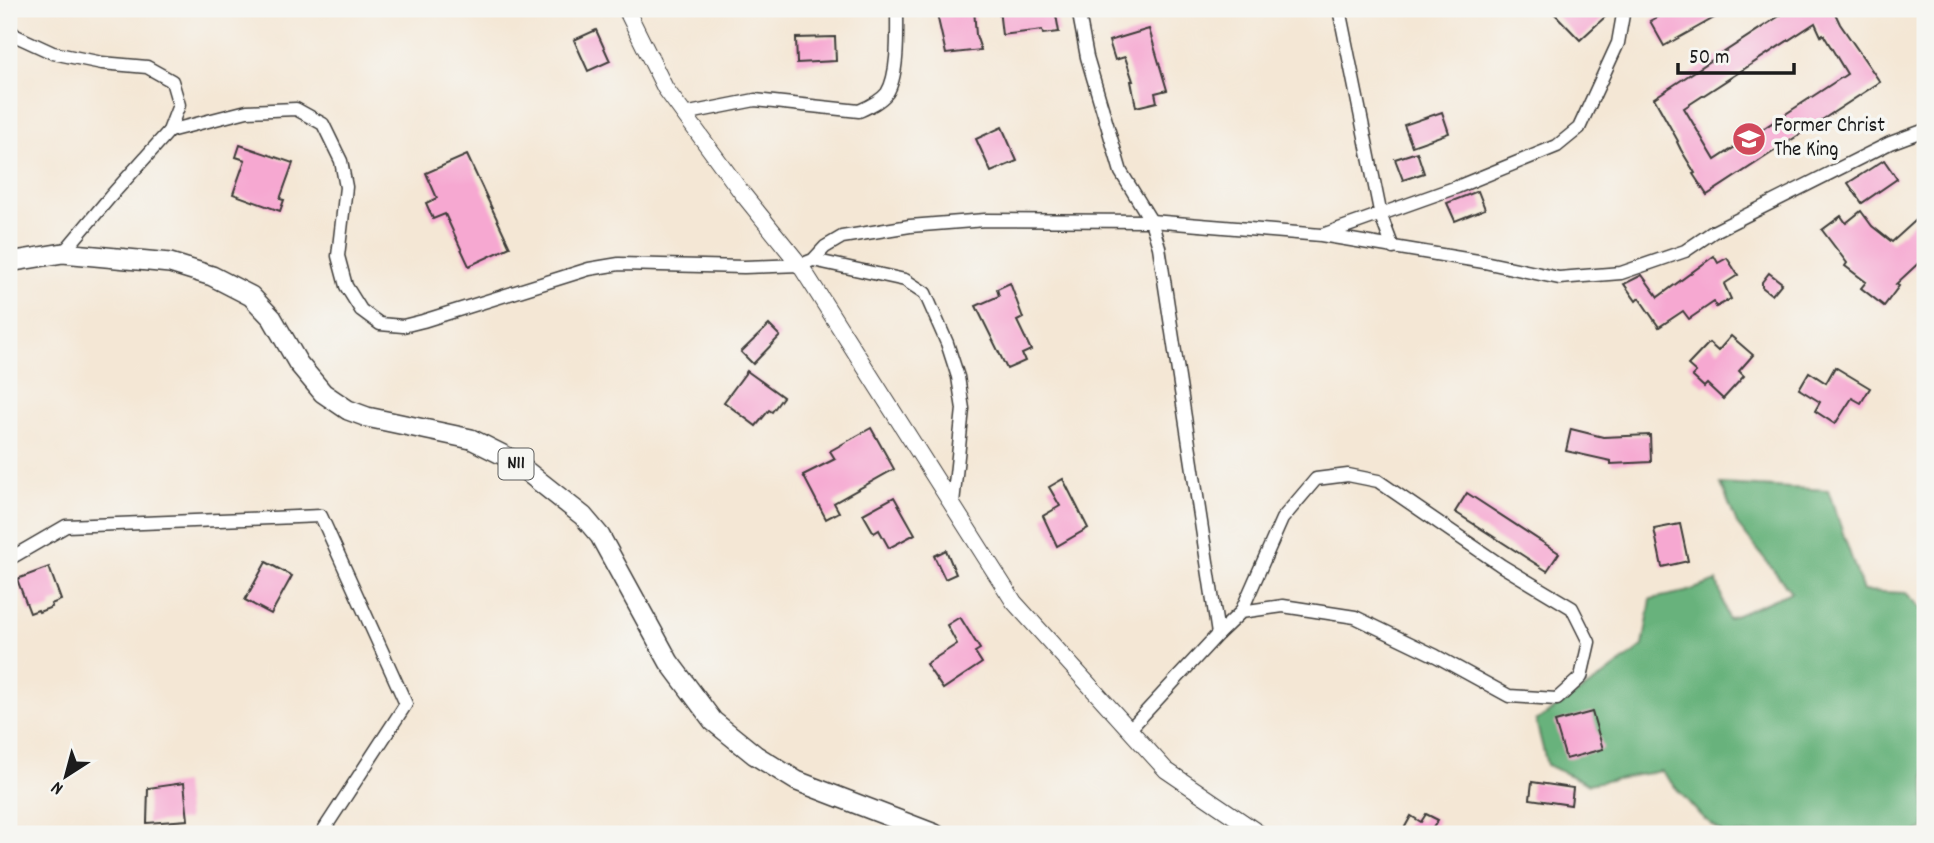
<svg xmlns="http://www.w3.org/2000/svg" width="1934" height="843" viewBox="0 0 1934 843" font-family="Dekko,sans-serif">
<style>
.forest{fill:#67b27b;stroke:#42674c;stroke-width:2}
.building{fill:#f6a8d1;fill-rule:evenodd}
.lines{fill:none;stroke-linecap:round;stroke-linejoin:round}
.minor-casing{stroke:#3c3a38;stroke-width:15}
.tertiary-casing{stroke:#3c3a38;stroke-width:18}
.trunk-casing{stroke:#3c3a38;stroke-width:22}
.minor{stroke:#fff;stroke-width:12}
.tertiary{stroke:#fff;stroke-width:16}
.trunk{stroke:#fff;stroke-width:19}
.labels{text-anchor:middle;dominant-baseline:central;stroke-width:7;stroke-linejoin:round;paint-order:stroke}
.shield{fill:#f6f6f2;stroke:#5d5d5c;stroke-width:2}
.shield-label{font-size:19px;font-weight:bold;fill:#1c1c1c}
.poi-label{font-size:21px;fill:#1c1c1c;stroke:#f6f6f2;text-anchor:start}
</style>
<rect width="100%" height="100%" fill="#f6f6f2"/>
<filter id="ink" filterUnits="userSpaceOnUse"><feTurbulence type="fractalNoise" baseFrequency=".0143" numOctaves="2"/><feDisplacementMap in="SourceGraphic" scale="14" xChannelSelector="R" yChannelSelector="G"/><feConvolveMatrix kernelMatrix="1 2 1 2 8 2 1 2 1" color-interpolation-filters="sRGB"/></filter>
<filter id="wash" filterUnits="userSpaceOnUse"><feTurbulence type="fractalNoise" baseFrequency=".00686" numOctaves="4" result="noise"/><feDisplacementMap in="SourceGraphic" scale="28" xChannelSelector="R" yChannelSelector="G"/><feGaussianBlur stdDeviation="1.57" result="paint"/><feColorMatrix in="noise" values="0 0 0 0 0 0 0 0 0 0 0 0 0 0 0 0 0 1.4 0 .05"/><feComposite in="paint" operator="in"/></filter>
<g filter="url(#wash)">
<rect width="100%" height="100%" fill="#f4e7d5"/>
<polygon class="forest" points="1721,484 1828,490 1863,591 1906,593 1925,612 1925,829 1910,834 1724,834 1701,816 1661,771 1588,784 1547,765 1536,721 1601,678 1643,646 1651,599 1685,592 1717,581 1728,619 1791,592 1737,524"/>
<g id="blocks">
<g class="building">
<polygon points="960,9 974,9 976,35 981,50 946,54 936,10"/>
<polygon points="999,9 1055,9 1059,32 1043,34 1042,30 1002,35"/>
<polygon points="1550,9 1598,9 1605,17 1580,40"/>
<polygon points="1672,9 1730,9 1664,46 1650,21"/>
<path d="M1790,9H1837L1834,11L1840,24L1880,82L1707,195L1693,174L1695,173L1681,150L1677,142L1678,141L1654,98ZM1815,23L1821,36L1823,34L1847,74L1715,160L1684,108Z"/>
<polygon points="1149,29 1167,90 1155,93 1157,102 1136,107 1131,81 1133,81 1125,57 1115,60 1109,41"/>
<polygon points="596,30 610,61 588,71 574,40"/>
<polygon points="835,37 836,61 797,63 796,38"/>
<polygon points="1442,112 1449,133 1412,146 1404,125"/>
<polygon points="1002,127 1017,161 991,172 976,139"/>
<polygon points="240,145 293,163 280,199 284,200 280,211 233,194 245,160 236,157"/>
<polygon points="1417,152 1424,173 1403,180 1395,159"/>
<polygon points="467,155 510,247 469,266 445,214 433,219 426,203 437,198 426,173"/>
<polygon points="1884,160 1897,179 1862,203 1848,183"/>
<polygon points="1478,191 1485,209 1455,221 1447,203"/>
<polygon points="1861,211 1872,226 1892,242 1925,212 1925,257 1896,284 1899,286 1884,306 1861,288 1866,282 1845,266 1847,263 1822,230 1841,216 1846,223"/>
<polygon points="1714,256 1718,263 1727,258 1738,275 1724,284 1731,299 1716,307 1714,302 1689,319 1683,311 1659,327 1639,298 1636,301 1624,284 1642,275 1658,297"/>
<polygon points="1769,273 1782,283 1772,295 1762,287 1762,282"/>
<polygon points="1010,283 1023,318 1017,321 1031,350 1022,354 1025,361 1007,369 976,306 999,296 997,289"/>
<polygon points="769,325 780,336 753,364 741,352"/>
<polygon points="1731,336 1753,355 1739,371 1744,376 1723,399 1707,384 1704,387 1692,376 1696,372 1688,365 1709,343 1718,351"/>
<polygon points="1835,367 1870,388 1861,403 1852,398 1835,424 1815,411 1820,402 1799,389 1809,372 1826,383"/>
<polygon points="747,371 783,397 772,412 769,410 756,426 724,402"/>
<polygon points="871,428 894,469 834,503 839,512 826,519 803,475 835,459 830,451"/>
<polygon points="1571,429 1603,437 1650,435 1651,462 1611,464 1611,461 1566,451"/>
<polygon points="1063,479 1088,528 1057,546 1043,516 1060,506 1049,487"/>
<polygon points="1467,493 1559,553 1547,571 1455,512"/>
<polygon points="894,497 915,534 889,548 879,530 874,533 863,514"/>
<polygon points="1680,524 1688,561 1662,567 1654,529"/>
<polygon points="946,550 956,574 945,579 934,556"/>
<polygon points="266,562 292,576 271,614 245,600"/>
<polygon points="49,567 61,600 51,604 52,607 39,612 38,610 30,613 17,579"/>
<polygon points="960,617 980,649 975,652 982,663 943,689 926,664 957,644 947,625"/>
<polygon points="1592,712 1603,749 1566,759 1555,722"/>
<polygon points="1532,782 1573,788 1571,805 1530,799"/>
<polygon points="184,783 188,820 147,823 148,788"/>
<polygon points="1426,814 1438,820 1433,828 1444,834 1401,834 1411,816 1421,822"/>
</g>
</g>
</g>
<g filter="url(#ink)">
<use href="#blocks" fill-opacity="0" stroke="#3c3a38" stroke-width="2"/>
<g class="lines">
<g class="minor-casing">
<g id="minor">
<polyline points="1078,9 1087,57 1121,172 1151,221"/>
<polyline points="1339,9 1381,216 1393,248"/>
<polyline points="9,29 16,36 53,53 102,63 147,67 172,81 179,105 169,131 110,197 63,253"/>
<path d="M684,114L755,100L859,111C868,107 880,102 887,93C899,74 897,31 897,9"/>
<polyline points="169,131 247,111 296,109 323,124 341,161 346,187 338,256 346,286 361,310 380,324 403,326 423,321 589,269 619,264 744,267 800,265 813,260 825,247 842,237 910,226 985,220 1151,221"/>
<polyline points="1325,234 1457,187 1557,146 1579,128 1618,43 1624,9"/>
<polyline points="813,260 905,280 925,293 947,343 958,377 963,409 953,503"/>
<polyline points="9,559 66,526 321,516 406,704 321,834"/>
<polyline points="1218,634 1241,612 1282,519 1316,479 1348,475 1378,481 1502,566 1572,608 1589,642 1581,677 1557,699 1509,696 1436,656 1355,617 1283,606 1241,612"/>
<polyline points="1129,730 1218,634 1170,319 1159,247 1151,221 1321,235 1484,262 1559,278 1621,273 1685,251 1713,232 1890,143 1925,130"/>
</g>
</g>
<g class="tertiary-casing">
<polyline id="tertiary" points="626,9 665,88 742,193 800,265 1014,602 1166,770 1260,834"/>
</g>
<g class="trunk-casing">
<polyline id="trunk" points="9,262 63,253 170,263 212,276 251,296 272,318 298,363 323,393 348,410 367,417 471,439 511,459 583,516 600,536 669,662 713,721 755,755 797,781 935,834"/>
</g>
<use href="#minor" class="minor"/>
<use href="#tertiary" class="tertiary"/>
<use href="#trunk" class="trunk"/>
</g>
</g>
<defs>
<g id="school-disc" transform="scale(1.75)"><circle r="9.5" fill="#d1495b" stroke="#f6f6f2"/><path d="M0-5L7-2L0 1L-7-2ZM-4 1L0 2.5L4 1V4Q0 6-4 4Z" fill="#fff"/></g>
</defs>
<g fill-rule="evenodd">
<use href="#school-disc" x="1749" y="139"/>
</g>
<g class="labels">
<rect class="shield" x="498.5" y="448.5" width="35" height="31" rx="5"/>
<g class="shield-label">
<text x="516" y="464">N11</text>
</g>
<g class="poi-label">
<text x="1774" y="127">Former Christ<tspan x="1774" dy="24">The King</tspan></text>
</g>
</g>
<rect width="1934" height="843" fill="none" stroke="#f6f6f2" stroke-width="35"/>
<g transform="translate(66 776) rotate(216)" stroke="#f6f6f2" stroke-width="5" paint-order="stroke">
<path d="M0-5L12 26L0 18L-12 26Z" fill="#1c1c1c"/>
<text y="-10" font-size="19" font-weight="bold" text-anchor="middle" fill="#1c1c1c">N</text>
</g>
<path d="M1678 63v10h116v-10" fill="none" stroke="#1c1c1c" stroke-width="3.5"/>
<text x="1689" y="63" font-size="21" fill="#1c1c1c" stroke="#f6f6f2" stroke-width="5" paint-order="stroke">50 m</text>
</svg>
